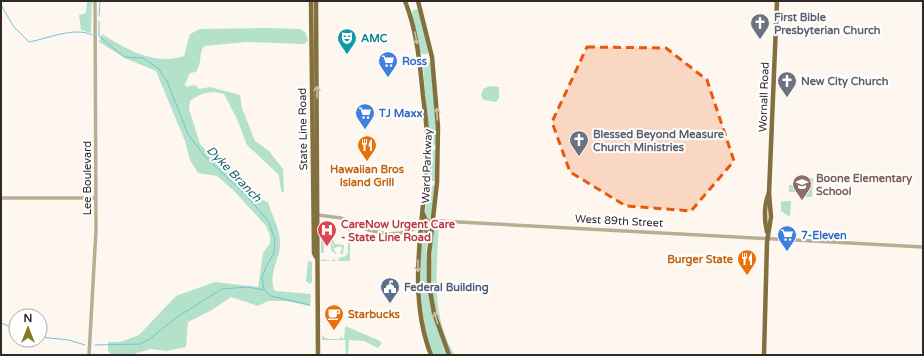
<svg xmlns="http://www.w3.org/2000/svg" width="924" height="356" viewBox="0 0 924 356" font-family="'Varela Round',sans-serif">
<style>
.green{fill:#b3e1c9}
.lines{fill:none;stroke-linecap:round;stroke-linejoin:round}
.stream{stroke:#71c3d6;stroke-width:1}
.minor{stroke:#b9ae94;stroke-width:3.5}
.major{stroke:#83703f;stroke-width:4.5}
.oneway{stroke:#c7bfa9}
.marked{fill:#e8590c;fill-opacity:0.2;stroke:#e8590c;stroke-width:3;stroke-dasharray:8 5;stroke-linejoin:round}
.labels{text-anchor:middle;dominant-baseline:central;stroke-width:4;stroke-linejoin:round;paint-order:stroke}
.worship-label{font-size:11px;font-weight:bold;fill:#5b616d;stroke:#fff;text-anchor:start}
.culture-label{font-size:11px;font-weight:bold;fill:#0d838f;stroke:#fff;text-anchor:start}
.shop-label{font-size:11px;font-weight:bold;fill:#366cbe;stroke:#fff;text-anchor:start}
.street-label{font-size:11px;fill:#2d2a28;stroke:#fff}
.food-label{font-size:11px;font-weight:bold;fill:#c56008;stroke:#fff}
.education-label{font-size:11px;font-weight:bold;fill:#785e54;stroke:#fff;text-anchor:start}
.health-label{font-size:11px;font-weight:bold;fill:#be3a42;stroke:#fff;text-anchor:start}
.service-label{font-size:11px;font-weight:bold;fill:#4e5e75;stroke:#fff;text-anchor:start}
.water-label{font-size:12px;font-style:italic;fill:#1f616f;stroke:#fff}
</style>
<rect width="100%" height="100%" fill="#fef7f0"/>
<g class="green">
<polygon points="87,1 92,1 91,33 81,30 79,15 86,13"/>
<polygon points="418,9 429,49 428,54 422,54 420,51 412,14 413,10"/>
<path d="M266,28L300,29L306,33L308,41L304,44L246,42L204,46C198,54 203,61 196,72L190,73L185,84L186,87L195,85L199,89L210,87L240,95L242,108L255,141L269,151L283,169L284,192H282C279,186 281,180 278,174L247,145L237,119L224,94C210,90 201,93 190,101L189,109L200,144L216,161L224,164L258,198L268,202C272,216 279,226 280,241C282,256 268,271 274,290L276,291L311,294L310,306L286,301H268L258,306L231,297L212,310L188,322L186,347L166,351L151,349L130,355H112L108,351V342H120L139,335L176,296L215,282L258,287L263,253L270,243V235L266,226L235,192L217,176L198,173L190,160L185,141L156,71L127,59L99,42L102,34C126,49 155,66 184,56L190,34L200,29Z"/>
<polygon points="429,62 431,63 437,138 435,145 431,146 429,144 423,65"/>
<polygon points="490,86 499,87 499,98 496,102 484,100 481,96 483,89"/>
<polygon points="430,149 436,150 435,180 434,181 428,181 427,179"/>
<polygon points="798,177 813,178 812,197 800,197 797,192 789,192 789,185 795,185"/>
<polygon points="428,185 435,186 432,218 429,220 425,216"/>
<polygon points="784,201 791,201 790,217 781,211 781,202"/>
<path d="M439,223C437,267 430,316 455,355H451C446,341 439,328 436,314C429,286 431,257 433,229L434,226Z"/>
<polygon points="348,225 350,226 352,233 358,237 357,241 350,241 350,261 321,261 322,259 332,261 332,259 338,261 339,258 346,256 348,252"/>
<path d="M422,230H425L428,234L426,254L432,312L446,355H433C418,315 420,272 422,230Z"/>
<polygon points="321,231 326,232 324,233 324,238 332,238 335,244 344,245 343,254 340,254 342,248 340,246 334,248 334,252 332,252 330,242 333,246 335,247 331,242 324,242 324,252 326,252 321,253"/>
<polygon points="308,261 312,262 312,282 310,284 306,281"/>
<polygon points="345,326 378,340 382,343 378,348 364,341 349,340 348,355 346,355 345,340 322,340 322,336 328,339 340,339 340,337 344,339"/>
</g>
<g class="lines">
<g class="stream">
<path d="M1,5L14,27L29,42C46,39 76,26 92,35"/>
<polyline points="99,16 100,1"/>
<polyline points="99,21 99,36 124,57 143,58 158,68 167,81 188,134 205,157 244,193 269,222 275,240 274,253 266,267 262,278 264,290 271,296 310,305"/>
<polyline points="335,252 335,253"/>
<polyline points="1,323 16,329"/>
<polyline points="40,337 69,340 85,345"/>
<polyline points="95,345 140,344 151,338 177,317 222,289 248,287 264,290"/>
</g>
<g class="minor">
<polyline points="1,198 96,198"/>
<polyline points="318,215 341,218 368,230 387,234 401,233 440,221 923,247"/>
<polyline points="89,355 96,230 95,1"/>
</g>
<g class="major">
<polyline points="311,1 314,253 316,257"/>
<polyline points="316,1 318,355"/>
<path d="M405,1C417,31 420,64 423,96C425,113 428,130 427,148C426,216 405,288 431,355"/>
<polyline points="418,1 432,57 438,127 437,183 429,254 429,285 434,313 449,355"/>
<polyline points="423,214 426,221 433,223"/>
<polyline points="420,227 427,230 428,239"/>
<path d="M767,232C764,220 764,204 769,193"/>
<polyline points="764,355 767,242 771,217 769,193 777,1"/>
</g>
</g>
<defs><path id="oneway-shaft" d="M-6 0H5M1.5-3L5.5 0L1.5 3" fill="none" stroke-width="1.6" stroke-linecap="round" stroke-linejoin="round"/></defs>
<g class="oneway">
<use href="#oneway-shaft" transform="translate(416 38) rotate(79)"/>
<use href="#oneway-shaft" transform="translate(317 92) rotate(-90)"/>
<use href="#oneway-shaft" transform="translate(437 114) rotate(-93)"/>
<use href="#oneway-shaft" transform="translate(418 266) rotate(90)"/>
<use href="#oneway-shaft" transform="translate(436 318) rotate(-106)"/>
</g>
<path class="marked" d="M587,47L666,48L707,80L734,161L691,211L626,206L570,172L552,122Z"/>
<defs>
<g id="church-pin" transform="scale(1)"><path d="M0 17L-7.5 6A9.5 9.5 0 1 1 7.5 6Z" fill="#6b7280" stroke="#fff"/><path d="M-1.2-6h2.4v3.5h3.3v2.4h-3.3V6h-2.4V-.1h-3.3v-2.4h3.3Z" fill="#fff"/></g>
<g id="theatre-pin" transform="scale(1)"><path d="M0 17L-7.5 6A9.5 9.5 0 1 1 7.5 6Z" fill="#0f9aa8" stroke="#fff"/><path d="M-5-5.5Q0-4 5-5.5V0Q5 5 0 6Q-5 5-5 0ZM-3.3-2.5H-1v1.5H-3.3ZM1-2.5H3.3v1.5H1ZM-2.8 1Q0 5.5 2.8 1Z" fill="#fff"/></g>
<g id="supermarket-pin" transform="scale(1)"><path d="M0 17L-7.5 6A9.5 9.5 0 1 1 7.5 6Z" fill="#3f7fe0" stroke="#fff"/><path d="M-6-5.5h2.5l.6 2H6L4.5 2H-2.5L-4.4-4H-6ZM-1.5 3.2a1.3 1.3 0 1 0 .1 0ZM3 3.2a1.3 1.3 0 1 0 .1 0Z" fill="#fff"/></g>
<g id="restaurant-pin" transform="scale(1)"><path d="M0 17L-7.5 6A9.5 9.5 0 1 1 7.5 6Z" fill="#e8710a" stroke="#fff"/><path d="M-5-6h1v4h1v-4h1v4h1v-4h1v5L-1.5 .5V6h-2V.5L-5-1ZM5-6V6H3V1.5H1.5Q1.5-4 5-6Z" fill="#fff"/></g>
<g id="school-pin" transform="scale(1)"><path d="M0 17L-7.5 6A9.5 9.5 0 1 1 7.5 6Z" fill="#8d6e63" stroke="#fff"/><path d="M0-5L7-2L0 1L-7-2ZM-4 1L0 2.5L4 1V4Q0 6-4 4Z" fill="#fff"/></g>
<g id="hospital-pin" transform="scale(1)"><path d="M0 17L-7.5 6A9.5 9.5 0 1 1 7.5 6Z" fill="#e0444e" stroke="#fff"/><path d="M-5-5h3v3.5h4V-5h3V5h-3V1.5h-4V5h-3Z" fill="#fff"/></g>
<g id="civic-pin" transform="scale(1)"><path d="M0 17L-7.5 6A9.5 9.5 0 1 1 7.5 6Z" fill="#5c6f8a" stroke="#fff"/><path d="M-.6-6.5H3V-4.5H.6V-3L4-1V1h2V6H-6V1h2V-1L-.6-3ZM-1.2 2.5V6h2.4V2.5Z" fill="#fff"/></g>
<g id="cafe-pin" transform="scale(1)"><path d="M0 17L-7.5 6A9.5 9.5 0 1 1 7.5 6Z" fill="#e8710a" stroke="#fff"/><path d="M-5.5-4.5H6V0H3Q3 3.5 0 3.5H-2.5Q-5.5 3.5-5.5 0ZM3-3.2v2h1.7v-2ZM-6 4.5H4V6H-6Z" fill="#fff"/></g>
</defs>
<g fill-rule="evenodd">
<use href="#church-pin" x="760" y="23"/>
<use href="#theatre-pin" x="347" y="38"/>
<use href="#supermarket-pin" x="388" y="61"/>
<use href="#church-pin" x="787" y="81"/>
<use href="#supermarket-pin" x="365" y="113"/>
<use href="#church-pin" x="579" y="140"/>
<use href="#restaurant-pin" x="367" y="145"/>
<use href="#school-pin" x="802" y="184"/>
<use href="#hospital-pin" x="327" y="230"/>
<use href="#supermarket-pin" x="787" y="235"/>
<use href="#restaurant-pin" x="747" y="259"/>
<use href="#civic-pin" x="390" y="287"/>
<use href="#cafe-pin" x="334" y="314"/>
</g>
<g class="labels">
<g class="worship-label">
<text x="774" y="17">First Bible<tspan x="774" dy="13">Presbyterian Church</tspan></text>
<text x="801" y="81">New City Church</text>
<text x="593" y="134">Blessed Beyond Measure<tspan x="593" dy="13">Church Ministries</tspan></text>
</g>
<g class="culture-label">
<text x="361" y="38">AMC</text>
</g>
<g class="shop-label">
<text x="402" y="61">Ross</text>
<text x="379" y="113">TJ Maxx</text>
<text x="801" y="235">7-Eleven</text>
</g>
<g class="street-label">
<text transform="translate(764 97) rotate(-88)">Wornall Road</text>
<text transform="translate(303 129) rotate(-91)">State Line Road</text>
<text transform="translate(427 166) rotate(-88)">Ward Parkway</text>
<text transform="translate(87 178) rotate(-90)">Lee Boulevard</text>
<text transform="translate(619 221) rotate(3)">West 89th Street</text>
</g>
<g class="food-label">
<text x="367" y="169">Hawaiian Bros<tspan x="367" dy="13">Island Grill</tspan></text>
<text x="733" y="259" text-anchor="end">Burger State</text>
<text x="348" y="314" text-anchor="start">Starbucks</text>
</g>
<g class="education-label">
<text x="816" y="178">Boone Elementary<tspan x="816" dy="13">School</tspan></text>
</g>
<g class="health-label">
<text x="341" y="224">CareNow Urgent Care<tspan x="341" dy="13">- State Line Road</tspan></text>
</g>
<g class="service-label">
<text x="404" y="287">Federal Building</text>
</g>
<g class="water-label">
<text transform="translate(234 174) rotate(46)">Dyke Branch</text>
</g>
</g>
<rect width="924" height="356" fill="none" stroke="#2d2a28" stroke-width="4"/>
<g transform="translate(28 328)"><circle r="19" fill="#ffffff" stroke="#abaaa9"/>
<path d="M0-3L7 15L0 10L-7 15Z" fill="#847b21"/>
<text y="-6" font-size="11" font-weight="bold" text-anchor="middle" fill="#2d2a28">N</text>
</g>
</svg>
